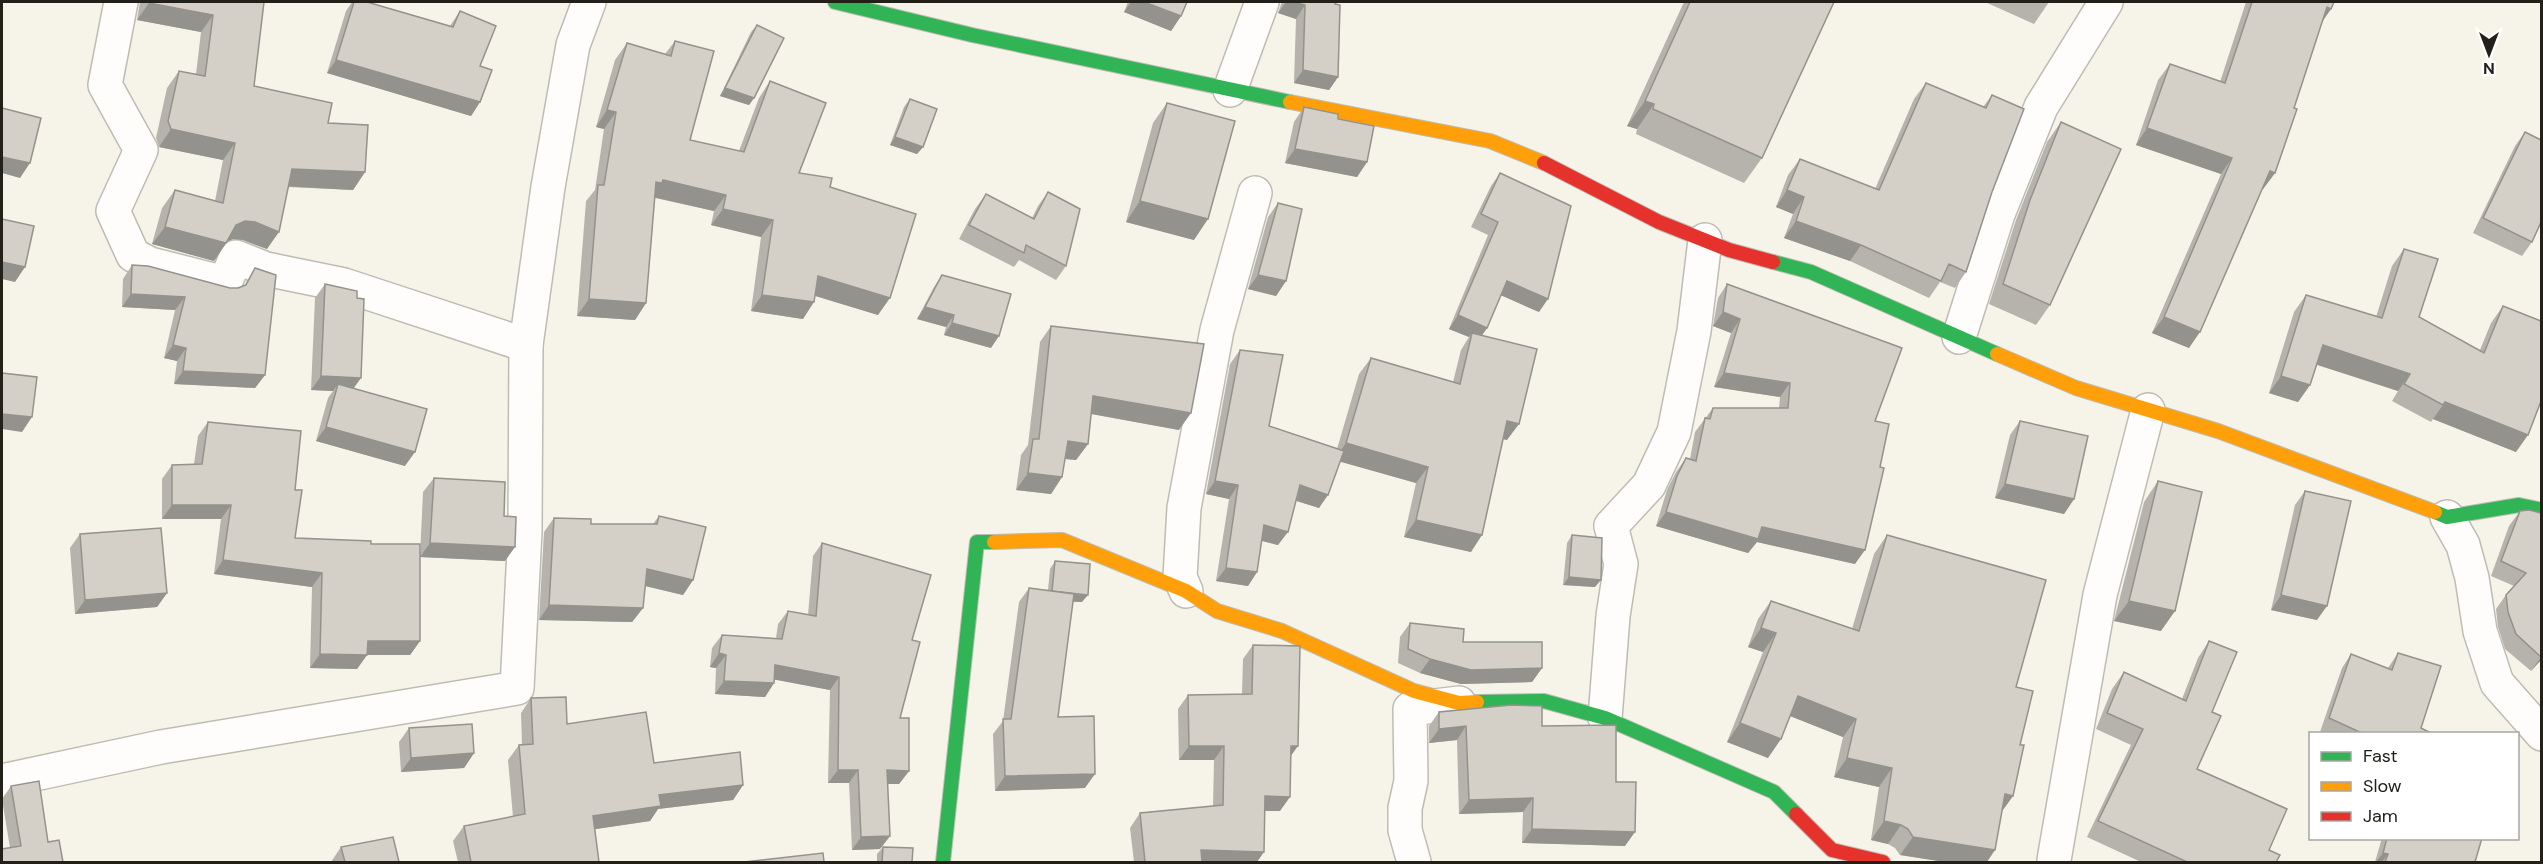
<svg xmlns="http://www.w3.org/2000/svg" width="2543" height="864" viewBox="0 0 2543 864" font-family="'DM Sans',sans-serif">
<style>
.lines{fill:none;stroke-linecap:round;stroke-linejoin:round}
.street-casing{stroke:#bebcb3;stroke-width:36}
.fast-casing{stroke:#bebcb3;stroke-width:16}
.slow-casing{stroke:#bebcb3;stroke-width:16}
.jam-casing{stroke:#bebcb3;stroke-width:16}
.street{stroke:#fefdfc;stroke-width:33}
.fast{stroke:#30b455;stroke-width:14}
.slow{stroke:#ff9f0a;stroke-width:14}
.jam{stroke:#e5322d;stroke-width:14}
.wall{fill:#b6b3ac}
.shaded-wall{fill:#94928c}
.building{fill:#d4d0c8;stroke:#94928c;stroke-width:1.5}
</style>
<rect width="100%" height="100%" fill="#f6f4e8"/>
<g class="lines">
<g class="street-casing">
<g id="street">
<polyline points="121,2 105,85 141,150 113,211 133,255 150,264 225,283 236,257 266,269 344,285 526,345"/>
<polyline points="1230,90 1262,2"/>
<polyline points="1959,337 1998,214 2041,107 2106,2"/>
<polyline points="2447,517 2463,545 2472,578 2480,631 2497,683 2542,734"/>
<polyline points="1186,591 1180,577 1184,508 1217,330 1255,193"/>
<polyline points="1605,718 1613,616 1621,564 1611,526 1649,485 1674,432 1694,331 1705,240"/>
<polyline points="2,781 161,747 517,688 525,531 526,345 548,187 573,45 589,2"/>
<polyline points="2054,860 2100,595 2148,410"/>
<polyline points="1414,862 1405,830 1405,808 1411,781 1410,709 1459,703"/>
</g>
</g>
<g class="fast-casing">
<g id="fast">
<polyline points="835,2 972,35 1290,102"/>
<polyline points="1773,262 1811,272 1997,354"/>
<polyline points="2435,512 2447,517 2519,505 2542,510"/>
<polyline points="1477,702 1544,701 1605,718 1774,792 1796,814"/>
<polyline points="943,862 977,542 994,542"/>
</g>
</g>
<g class="slow-casing">
<g id="slow">
<polyline points="1290,102 1490,141 1544,163"/>
<polyline points="1997,354 2076,388 2218,431 2435,512"/>
<polyline points="994,542 1062,540 1186,591 1217,611 1282,631 1414,691 1459,703 1477,702"/>
</g>
</g>
<g class="jam-casing">
<g id="jam">
<polyline points="1544,163 1659,222 1729,250 1773,262"/>
<polyline points="1796,814 1832,850 1883,862"/>
</g>
</g>
<use href="#street" class="street"/>
<use href="#fast" class="fast"/>
<use href="#slow" class="slow"/>
<use href="#jam" class="jam"/>
</g>
<g class="wall">
<polygon points="140,2 264,2 254,86 328,123 365,172 353,190 288,187 267,249 243,240 233,239 228,241 214,261 152,244 162,208 175,190 215,201 223,160 159,147 156,138 167,88 179,71 196,74 201,32 137,20"/>
<polygon points="352,2 367,2 450,26 460,11 480,66 480,102 471,116 327,73 346,11"/>
<polygon points="1128,2 1187,2 1181,16 1171,31 1124,12"/>
<polygon points="1282,2 1336,2 1335,4 1338,77 1329,90 1294,83 1296,19 1278,13"/>
<polygon points="1684,2 1834,2 1762,158 1744,183 1636,134 1637,129 1627,126"/>
<polygon points="1985,2 2049,2 2034,24"/>
<polygon points="2246,2 2334,2 2331,9 2323,19 2294,108 2275,173 2263,189 2262,189 2189,348 2152,333 2221,174 2136,145 2158,80 2170,64 2220,82"/>
<polygon points="757,25 754,98 749,105 720,96 751,32"/>
<polygon points="675,41 690,140 739,151 759,98 770,81 799,173 830,187 878,315 815,296 803,319 751,311 761,237 711,225 714,211 655,198 646,303 635,320 577,316 586,201 595,190 604,129 596,127 615,60 627,43 665,54"/>
<polygon points="1926,83 1983,107 1992,95 1992,192 1966,272 1955,288 1940,282 1929,298 1850,261 1784,238 1793,214 1776,207 1788,175 1800,159 1875,189 1914,99"/>
<polygon points="910,99 923,147 917,154 890,145 904,107"/>
<polygon points="1167,103 1194,240 1126,222 1153,123"/>
<polygon points="1304,107 1338,119 1367,162 1357,177 1285,163 1294,122"/>
<polygon points="2061,122 2050,305 2036,325 1989,304 2016,220 2047,142"/>
<polygon points="2525,132 2532,242 2522,256 2473,233 2515,146"/>
<polygon points="1500,173 1539,312 1501,295 1487,328 1482,335 1507,440 1503,439 1471,552 1404,537 1416,483 1340,461 1319,508 1296,501 1278,545 1262,541 1257,572 1248,586 1216,581 1229,499 1206,494 1230,364 1240,350 1269,426 1337,449 1359,374 1371,358 1453,382 1461,350 1469,337 1449,329 1488,235 1471,227 1491,186"/>
<polygon points="1048,192 1066,266 1056,280 1019,260 1014,267 959,239 975,209 986,194 1032,218 1038,206"/>
<polygon points="1278,203 1286,281 1276,296 1248,289 1268,217"/>
<polygon points="2404,249 2419,317 2480,350 2491,323 2503,306 2516,452 2433,419 2431,422 2392,401 2398,391 2317,364 2310,385 2298,402 2269,393 2294,312 2306,295 2376,317 2392,266"/>
<polygon points="132,265 230,288 238,288 244,286 255,268 265,375 255,388 174,384 177,361 164,358 175,310 122,307 123,279"/>
<polygon points="942,275 991,348 944,335 946,327 917,319 934,287"/>
<polygon points="325,284 353,388 405,466 316,441 328,398 333,391 311,390 315,298"/>
<polygon points="1727,284 1875,421 1855,564 1757,542 1748,553 1656,526 1667,490 1676,472 1686,458 1690,459 1695,432 1713,408 1779,408 1780,397 1714,387 1731,333 1713,326 1718,298"/>
<polygon points="1051,326 1179,430 1091,414 1088,444 1076,460 1065,459 1062,477 1051,494 1016,490 1021,455 1028,445 1040,342"/>
<polygon points="2020,421 2074,499 2064,514 1995,498 2010,435"/>
<polygon points="208,422 295,490 295,538 371,544 420,641 410,655 367,655 357,669 310,668 312,587 214,574 221,519 162,519 162,479 172,465 194,464 198,436"/>
<polygon points="434,478 504,516 505,561 420,557 423,492"/>
<polygon points="2158,481 2161,631 2114,621 2144,502"/>
<polygon points="2305,491 2317,620 2271,610 2295,505"/>
<polygon points="2529,510 2541,660 2531,671 2505,649 2498,627 2496,609 2506,595 2514,586 2491,576 2509,526 2520,511"/>
<polygon points="659,516 693,580 683,595 645,586 643,608 632,622 539,620 544,532 554,518 591,524 653,524"/>
<polygon points="80,534 167,593 157,607 75,614 70,548"/>
<polygon points="1572,535 1595,587 1563,585 1567,543"/>
<polygon points="1887,535 2016,687 2020,745 2013,796 2002,811 1987,862 1945,862 1900,855 1895,848 1888,844 1871,840 1879,787 1834,777 1843,737 1790,716 1768,758 1727,742 1763,652 1748,647 1758,619 1771,601 1852,629 1874,554"/>
<polygon points="822,543 912,640 900,718 909,771 899,784 887,784 890,836 880,849 852,850 849,783 828,783 830,690 774,679 774,683 765,697 715,694 716,668 710,667 712,648 722,635 776,638 778,624 788,611 808,615 813,556"/>
<polygon points="1055,561 1082,602 1073,602 1058,717 1085,788 995,791 993,734 1003,721 1019,602 1029,588 1048,590 1050,569"/>
<polygon points="1410,623 1463,642 1542,668 1532,682 1461,684 1420,673 1398,663 1400,637"/>
<polygon points="2209,641 2212,712 2197,769 2269,850 2276,862 2141,862 2087,837 2131,745 2096,729 2112,689 2124,672 2182,699 2198,658"/>
<polygon points="1253,645 1290,757 1280,811 1265,811 1257,862 1134,862 1130,828 1140,813 1213,806 1214,760 1179,760 1178,709 1188,695 1242,694 1243,659"/>
<polygon points="2398,653 2421,728 2433,734 2324,734 2320,732 2342,668 2351,654 2388,668"/>
<polygon points="531,698 567,724 654,763 743,785 733,800 658,809 650,821 595,829 599,862 458,862 453,841 464,826 513,817 508,760 519,745 522,745 521,713"/>
<polygon points="1439,712 1542,726 1616,782 1625,846 1522,843 1523,812 1459,814 1457,740 1429,743 1429,726"/>
<polygon points="409,728 474,753 464,768 401,772 399,742"/>
<polygon points="11,786 48,842 10,848 2,799"/>
<polygon points="2382,838 2482,838 2475,862 2375,862"/>
<polygon points="341,847 399,862 331,862"/>
<polygon points="883,847 912,862 877,862 877,854"/>
</g>
<g class="shaded-wall">
<polygon points="1131,2 1144,2 1181,16 1171,31 1124,12"/>
<polygon points="1286,2 1294,2 1305,5 1296,19 1278,13"/>
<polygon points="149,3 213,15 201,32 137,20"/>
<polygon points="2327,7 2331,9 2320,25"/>
<polygon points="336,60 480,102 471,116 327,73"/>
<polygon points="1303,70 1338,77 1329,90 1294,83"/>
<polygon points="725,88 754,98 749,105 720,96"/>
<polygon points="1645,101 1654,104 1637,129 1627,126"/>
<polygon points="607,110 616,112 604,129 596,127"/>
<polygon points="2147,128 2232,158 2221,174 2136,145"/>
<polygon points="171,129 235,143 223,160 159,147"/>
<polygon points="895,137 923,147 917,154 890,145"/>
<polygon points="1295,149 1367,162 1357,177 1285,163"/>
<polygon points="2,157 30,163 20,178 2,173"/>
<polygon points="292,169 365,172 353,190 280,186"/>
<polygon points="2270,171 2275,173 2263,189 2258,187"/>
<polygon points="663,180 726,195 714,211 653,197 656,182"/>
<polygon points="1787,190 1804,197 1793,214 1776,207"/>
<polygon points="1140,201 1208,219 1194,240 1126,222"/>
<polygon points="723,209 773,220 761,237 711,225"/>
<polygon points="245,221 255,222 279,232 267,249 243,240 233,239 224,243 236,225"/>
<polygon points="1796,221 1861,245 1850,261 1784,238"/>
<polygon points="165,227 226,243 214,261 152,244"/>
<polygon points="2,262 25,267 15,282 2,279"/>
<polygon points="1258,275 1286,281 1276,296 1248,289"/>
<polygon points="818,276 890,298 878,315 806,293"/>
<polygon points="1507,281 1548,299 1539,312 1498,294"/>
<polygon points="131,294 185,297 175,310 122,307"/>
<polygon points="762,295 814,302 803,319 751,311"/>
<polygon points="589,299 646,303 635,320 577,316"/>
<polygon points="925,307 954,315 946,327 917,319"/>
<polygon points="1723,312 1740,319 1731,333 1713,326"/>
<polygon points="1458,315 1487,328 1478,341 1472,333 1469,337 1449,329"/>
<polygon points="2164,317 2200,332 2189,348 2152,333"/>
<polygon points="952,323 999,336 991,348 944,335"/>
<polygon points="173,345 186,348 177,361 164,358"/>
<polygon points="2323,345 2410,374 2398,391 2311,363"/>
<polygon points="183,371 265,375 255,388 174,384"/>
<polygon points="1724,373 1790,383 1780,397 1714,387"/>
<polygon points="321,376 361,378 351,392 338,384 333,391 311,390"/>
<polygon points="2281,376 2310,385 2298,402 2269,393"/>
<polygon points="1093,396 1191,413 1179,430 1081,412"/>
<polygon points="2445,402 2528,435 2516,452 2433,419"/>
<polygon points="2,414 32,417 22,432 2,429"/>
<polygon points="1507,421 1519,424 1507,440 1495,437"/>
<polygon points="326,427 415,452 405,466 316,441"/>
<polygon points="1068,441 1088,444 1076,460 1056,458"/>
<polygon points="1346,443 1428,467 1416,483 1334,460"/>
<polygon points="1028,473 1062,477 1051,494 1016,490"/>
<polygon points="1215,481 1238,485 1229,499 1206,494"/>
<polygon points="2005,484 2074,499 2064,514 1995,498"/>
<polygon points="1300,485 1328,495 1319,508 1291,499"/>
<polygon points="172,505 231,505 221,519 162,519"/>
<polygon points="1666,512 1762,527 1865,550 1855,564 1757,542 1748,553 1656,526"/>
<polygon points="1416,520 1482,535 1471,552 1404,537"/>
<polygon points="1264,525 1288,532 1278,545 1255,539"/>
<polygon points="430,543 515,547 505,561 420,557"/>
<polygon points="223,560 322,573 312,587 214,574"/>
<polygon points="1226,568 1257,572 1248,586 1216,581"/>
<polygon points="647,569 693,580 683,595 637,584"/>
<polygon points="1569,577 1601,580 1595,587 1563,585"/>
<polygon points="1052,592 1088,595 1082,602 1047,600"/>
<polygon points="167,593 157,607 75,614 85,600"/>
<polygon points="2281,595 2327,606 2317,620 2271,610"/>
<polygon points="2129,601 2175,611 2161,631 2114,621"/>
<polygon points="549,605 643,608 632,622 539,620"/>
<polygon points="1761,628 1776,633 1763,652 1748,647"/>
<polygon points="368,641 420,641 410,655 364,655 367,655 357,669 310,668 320,654"/>
<polygon points="719,653 726,655 716,668 710,667"/>
<polygon points="2541,657 2541,660 2531,671"/>
<polygon points="1430,659 1542,668 1532,682 1461,684 1420,673"/>
<polygon points="775,665 839,677 830,690 766,678"/>
<polygon points="724,681 774,683 765,697 715,694"/>
<polygon points="1798,696 1856,719 1843,737 1785,714"/>
<polygon points="1740,723 1781,739 1768,758 1727,742"/>
<polygon points="1466,726 1457,740 1429,743 1439,729"/>
<polygon points="1189,746 1224,746 1214,760 1179,760"/>
<polygon points="1291,746 1298,746 1288,760"/>
<polygon points="474,753 464,768 401,772 411,758"/>
<polygon points="1847,758 1892,768 1879,787 1834,777"/>
<polygon points="838,770 858,770 849,783 828,783"/>
<polygon points="887,770 909,771 899,784 877,784"/>
<polygon points="1095,774 1085,788 995,791 1005,776"/>
<polygon points="743,785 733,800 658,809 650,821 583,831 593,816 659,795"/>
<polygon points="2005,794 2013,796 2000,814"/>
<polygon points="1265,796 1290,797 1280,811 1255,811"/>
<polygon points="1533,798 1523,812 1459,814 1469,800"/>
<polygon points="1884,821 1901,825 1888,844 1871,840"/>
<polygon points="1532,829 1635,832 1625,846 1522,843"/>
<polygon points="890,836 880,849 852,850 861,837"/>
<polygon points="1913,837 1995,850 1987,862 1945,862 1900,855"/>
<polygon points="1201,850 1264,852 1257,862 1192,862"/>
<polygon points="2383,853 2388,854 2382,862 2376,862"/>
</g>
<g class="building">
<polygon points="149,2 264,2 254,86 332,103 328,123 368,125 365,172 292,169 279,232 255,222 245,221 236,225 226,243 165,227 175,190 223,203 235,143 171,129 168,121 179,71 205,76 213,15 149,3"/>
<polygon points="354,2 367,2 453,27 460,11 496,26 480,66 492,70 480,102 336,60"/>
<polygon points="1144,2 1187,2 1181,16"/>
<polygon points="1294,2 1336,2 1335,4 1340,5 1338,77 1303,70 1305,5"/>
<polygon points="1690,2 1834,2 1762,158 1653,109 1654,104 1645,101"/>
<polygon points="2252,2 2334,2 2331,9 2327,7 2294,108 2297,109 2275,173 2270,171 2200,332 2164,317 2232,158 2147,128 2170,64 2225,83"/>
<polygon points="757,25 784,38 754,98 725,88"/>
<polygon points="675,41 714,51 690,140 744,152 770,81 826,103 799,173 832,178 830,187 916,214 890,298 818,276 814,302 762,295 773,220 723,209 726,195 663,180 662,183 656,182 646,303 589,299 598,185 604,185 616,112 607,110 627,43 671,56"/>
<polygon points="1926,83 1986,108 1992,95 2024,109 1992,192 1966,272 1949,264 1941,281 1861,245 1796,221 1804,197 1787,190 1800,159 1879,190"/>
<polygon points="910,99 937,109 923,147 895,137"/>
<polygon points="1167,103 1235,121 1208,219 1140,201"/>
<polygon points="1304,107 1338,114 1338,119 1374,126 1367,162 1295,149"/>
<polygon points="2,108 41,118 30,163 2,157"/>
<polygon points="2061,122 2121,149 2050,305 2003,284 2030,200"/>
<polygon points="2525,132 2541,140 2541,222 2532,242 2483,218"/>
<polygon points="1500,173 1571,206 1548,299 1507,281 1487,328 1458,315 1498,222 1481,214"/>
<polygon points="1048,192 1080,209 1066,266 1026,245 1024,253 969,225 986,194 1034,219"/>
<polygon points="1278,203 1302,209 1286,281 1258,275"/>
<polygon points="2,219 34,226 25,267 2,262"/>
<polygon points="2404,249 2438,259 2419,317 2484,353 2503,306 2541,321 2541,401 2528,435 2445,402 2443,405 2404,384 2410,374 2323,345 2310,385 2281,376 2306,295 2382,318"/>
<polygon points="132,265 148,266 230,288 238,288 246,285 255,268 276,275 265,375 183,371 186,348 173,345 185,297 131,294"/>
<polygon points="942,275 1011,294 999,336 952,323 954,315 925,307"/>
<polygon points="325,284 357,291 357,298 364,299 361,378 321,376"/>
<polygon points="1727,284 1902,348 1875,421 1889,424 1880,467 1884,468 1865,550 1762,527 1758,539 1666,512 1677,476 1686,458 1696,461 1705,418 1710,419 1713,408 1788,408 1790,383 1724,373 1740,319 1723,312"/>
<polygon points="1051,326 1204,344 1191,413 1093,396 1088,444 1068,441 1062,477 1028,473 1033,439 1039,439"/>
<polygon points="1472,333 1537,349 1519,424 1507,421 1482,535 1416,520 1428,467 1346,443 1371,358 1460,384"/>
<polygon points="1240,350 1283,355 1269,426 1344,451 1328,495 1300,485 1288,532 1264,525 1257,572 1226,568 1238,485 1215,481"/>
<polygon points="2,373 37,377 32,417 2,414"/>
<polygon points="338,384 427,409 415,452 326,427"/>
<polygon points="2020,421 2088,436 2074,499 2005,484"/>
<polygon points="208,422 301,431 295,490 302,490 295,538 371,541 371,544 420,544 420,641 368,641 367,655 320,654 322,573 223,560 231,505 172,505 172,465 202,464"/>
<polygon points="434,478 505,482 504,516 516,517 515,547 430,543"/>
<polygon points="2158,481 2202,492 2175,611 2129,601"/>
<polygon points="2305,491 2351,501 2327,606 2281,595"/>
<polygon points="2529,510 2541,513 2541,657 2516,634 2508,612 2506,595 2526,573 2501,561 2520,511"/>
<polygon points="659,516 706,527 693,580 647,569 643,608 549,605 554,518 591,519 591,524 657,524"/>
<polygon points="161,528 167,593 85,600 80,534"/>
<polygon points="1572,535 1602,538 1601,580 1569,577"/>
<polygon points="1887,535 2046,580 2016,687 2033,691 2020,745 2024,745 2013,796 2005,794 1995,850 1913,837 1908,829 1901,825 1884,821 1892,768 1847,758 1856,719 1798,696 1781,739 1740,723 1776,633 1761,628 1771,601 1859,631"/>
<polygon points="822,543 931,575 912,640 920,642 900,718 909,718 909,771 887,770 890,836 861,837 858,770 838,770 839,677 775,665 774,683 724,681 726,655 719,653 722,635 782,639 788,611 816,616"/>
<polygon points="1055,561 1090,564 1088,595 1052,591"/>
<polygon points="1029,588 1074,594 1058,717 1094,716 1095,774 1005,776 1003,719 1011,719"/>
<polygon points="1410,623 1464,629 1463,642 1542,642 1542,668 1471,670 1430,659 1408,649"/>
<polygon points="2209,641 2237,652 2212,712 2221,716 2197,769 2287,809 2269,850 2280,855 2276,862 2187,862 2098,821 2143,729 2107,713 2124,672 2186,701"/>
<polygon points="1253,645 1300,646 1298,746 1291,746 1290,797 1265,796 1264,852 1201,850 1202,862 1145,862 1140,813 1223,805 1224,746 1189,746 1188,695 1252,694"/>
<polygon points="2398,653 2441,666 2421,728 2433,734 2364,734 2329,718 2351,654 2392,670"/>
<polygon points="566,697 567,724 646,712 654,763 740,752 743,785 659,795 661,806 593,816 599,862 471,862 464,826 525,814 519,745 533,744 531,698"/>
<polygon points="1511,705 1542,706 1542,726 1616,725 1616,782 1636,782 1635,832 1532,829 1533,798 1469,800 1466,726 1439,729 1439,712"/>
<polygon points="472,724 474,753 411,758 409,728"/>
<polygon points="39,781 48,842 59,840 63,862 2,862 2,849 21,846 11,786"/>
<polygon points="393,837 399,862 345,862 341,847"/>
<polygon points="2387,838 2482,838 2475,862 2385,862 2388,854 2383,853"/>
<polygon points="883,847 913,848 912,862 882,862"/>
<polygon points="823,853 824,862 744,862"/>
</g>
<rect width="2543" height="864" fill="none" stroke="#222019" stroke-width="6"/>
<rect x="2309" y="732" width="210" height="108" fill="#ffffff" stroke="#a7a6a3" stroke-width="1.5"/>
<rect x="2321" y="752" width="30" height="9" fill="#30b455" stroke="#a7a6a3" stroke-width="1.5"/>
<text x="2363" y="762" font-size="18" fill="#222019">Fast</text>
<rect x="2321" y="782" width="30" height="9" fill="#ff9f0a" stroke="#a7a6a3" stroke-width="1.5"/>
<text x="2363" y="792" font-size="18" fill="#222019">Slow</text>
<rect x="2321" y="812" width="30" height="9" fill="#e5322d" stroke="#a7a6a3" stroke-width="1.5"/>
<text x="2363" y="822" font-size="18" fill="#222019">Jam</text>
<g transform="translate(2489 54) rotate(180)" stroke="#ffffff" stroke-width="4.5" paint-order="stroke">
<path d="M0-4.5L10 22L0 15L-10 22Z" fill="#222019"/>
<text y="-9" font-size="16" font-weight="bold" text-anchor="middle" fill="#222019">N</text>
</g>
</svg>
